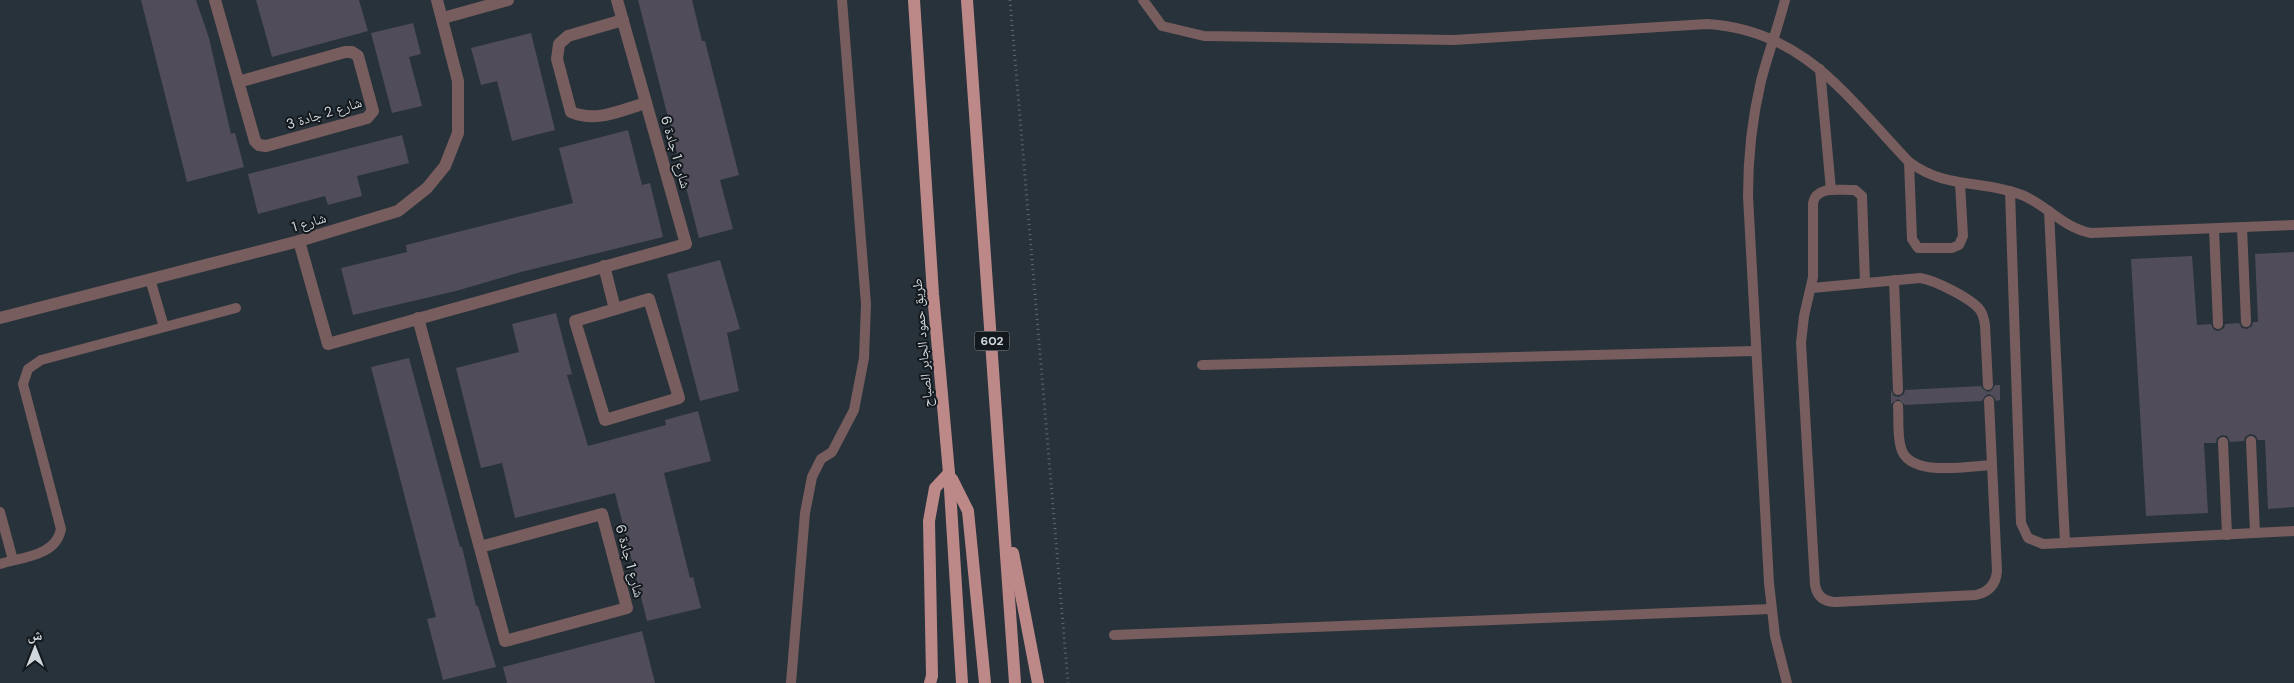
<svg xmlns="http://www.w3.org/2000/svg" width="2294" height="683" viewBox="0 0 2294 683" font-family="'DM Sans','Noto Naskh Arabic',sans-serif">
<style>
.building{fill:#504c5a}
.lines{fill:none;stroke-linecap:round;stroke-linejoin:round}
.path{stroke:#606a72;stroke-width:3;stroke-dasharray:1 4;stroke-linecap:butt}
.service{stroke:#775d5d;stroke-width:10}
.minor{stroke:#775d5d;stroke-width:12}
.primary{stroke:#bd8988;stroke-width:12}
.labels{text-anchor:middle;dominant-baseline:central;stroke-width:4;stroke-linejoin:round;paint-order:stroke}
.shield{fill:#14191d;stroke:#989ea3;stroke-width:1}
.shield-label{font-size:12px;font-weight:bold;fill:#d0d7dd}
.street-label{font-size:14px;fill:#d0d7dd;stroke:#14191d}
</style>
<rect width="100%" height="100%" fill="#27323b"/>
<g class="building">
<polygon points="141,0 196,0 209,38 231,134 235,133 244,167 187,182"/>
<polygon points="256,0 359,0 368,31 272,57"/>
<polygon points="638,0 692,0 702,41 705,41 739,175 720,180 733,229 699,238"/>
<polygon points="413,23 421,54 409,57 422,106 392,113 371,33"/>
<polygon points="531,33 555,130 512,141 497,81 481,85 471,48"/>
<polygon points="628,130 642,185 650,183 663,237 521,272 456,291 353,315 341,268 407,252 406,245 573,203 559,148"/>
<polygon points="402,135 409,163 357,176 362,196 328,205 325,196 258,214 248,174"/>
<polygon points="2294,252 2294,507 2268,509 2265,440 2258,440 2255,435 2250,434 2245,437 2244,441 2230,442 2227,436 2222,435 2217,438 2216,443 2204,443 2208,513 2146,516 2131,259 2192,256 2197,325 2211,324 2214,330 2219,331 2224,328 2225,324 2239,323 2242,328 2247,329 2252,326 2253,322 2258,322 2255,254"/>
<polygon points="720,260 740,329 727,333 739,391 700,401 667,274"/>
<polygon points="556,313 572,374 567,375 588,446 666,425 665,420 698,411 711,461 664,473 690,578 693,577 701,608 647,621 615,493 515,518 502,463 481,468 456,368 519,352 512,324"/>
<polygon points="409,358 460,547 462,547 476,606 478,606 496,667 443,680 427,619 436,617 371,367"/>
<polygon points="1995,385 2000,385 2000,400 1996,401 1994,397 1989,394 1985,396 1982,401 1905,405 1898,399 1891,404 1891,390 1894,396 1899,397 1904,394 1905,390 1981,386 1983,389 1988,392 1992,390"/>
<polygon points="642,631 655,683 507,683 503,667"/>
</g>
<g class="lines">
<polyline class="path" points="1010,0 1068,683"/>
<g class="service">
<path d="M1143,0L1162,26L1204,36L1454,40L1707,24C1804,30 1847,97 1909,162C1947,190 1981,179 2022,195C2047,205 2063,228 2091,233L2294,225"/>
<path d="M1785,0C1778,27 1768,54 1761,81C1752,119 1748,157 1748,196L1769,583L1775,636L1787,683"/>
<polyline points="1820,69 1831,190"/>
<polyline points="1909,162 1912,239 1918,248 1952,248 1959,245 1963,236 1960,183"/>
<polyline points="2010,191 2021,523 2028,538 2043,544 2294,531"/>
<polyline points="2049,211 2065,543"/>
<polyline points="2242,227 2246,322"/>
<polyline points="2214,229 2218,324"/>
<polyline points="150,279 164,327"/>
<polyline points="1894,280 1898,390"/>
<path d="M1865,282L1862,196L1855,190H1851C1838,190 1816,186 1813,203V277L1804,316L1801,343L1815,585C1817,596 1824,602 1836,602L1976,595C1989,592 1996,584 1997,571L1989,401"/>
<path d="M1812,288L1920,278C1934,280 1971,298 1980,310C1983,314 1984,319 1985,325L1988,385"/>
<polyline points="1202,365 1755,351"/>
<path d="M1898,406C1899,419 1897,435 1901,448C1909,478 1968,466 1992,465"/>
<polyline points="2251,441 2255,533"/>
<polyline points="2223,442 2227,535"/>
<polyline points="0,512 13,560"/>
<path d="M0,564C23,557 56,556 61,529L23,384L28,369L41,360L236,308"/>
<polyline points="1114,635 1771,609"/>
<polyline points="791,683 805,513 812,477 821,459 832,452 854,410 864,358 866,304 842,0"/>
</g>
<g class="minor">
<polyline points="215,0 255,141 259,145 266,146 367,118 373,111 358,56 352,52 345,52 238,82"/>
<polyline points="443,18 508,0"/>
<path d="M623,20L568,36L559,44L557,59L571,112C597,123 621,110 646,103"/>
<polyline points="299,241 328,344 686,244 617,0"/>
<polyline points="604,266 615,309"/>
<polygon points="649,299 679,398 605,420 575,321"/>
<polyline points="0,318 299,241 398,211 427,188 445,166 458,133 458,81 437,0"/>
<polyline points="418,318 505,641 627,608 602,514 480,547"/>
</g>
<g class="primary">
<polyline points="914,0 933,294 949,473 962,683"/>
<polyline points="967,0 1015,683"/>
<polyline points="952,479 968,511 985,683"/>
<polyline points="1013,553 1038,683"/>
<polyline points="930,683 932,676 929,521 935,488 949,473"/>
</g>
</g>
<g class="labels">
<rect class="shield" x="974.5" y="331.5" width="35" height="19" rx="4"/>
<g class="shield-label">
<text x="992" y="341">602</text>
</g>
<g class="street-label">
<text transform="translate(324 113) rotate(-17)">شارع 2 جادة 3</text>
<text transform="translate(676 152) rotate(74)">شارع 1 جادة 6</text>
<text transform="translate(309 222) rotate(-17)">شارع 1</text>
<text transform="translate(922 343) rotate(-95)">طريق حمود الجابر الصباح</text>
<text transform="translate(630 561) rotate(75)">شارع 1 جادة 6</text>
</g>
</g>
<g transform="translate(35 648)" stroke="#14191d" stroke-width="4" paint-order="stroke">
<path d="M0-4L9 19L0 12L-9 19Z" fill="#d0d7dd"/>
<text y="-8" font-size="14" font-weight="bold" text-anchor="middle" fill="#d0d7dd">ش</text>
</g>
</svg>
